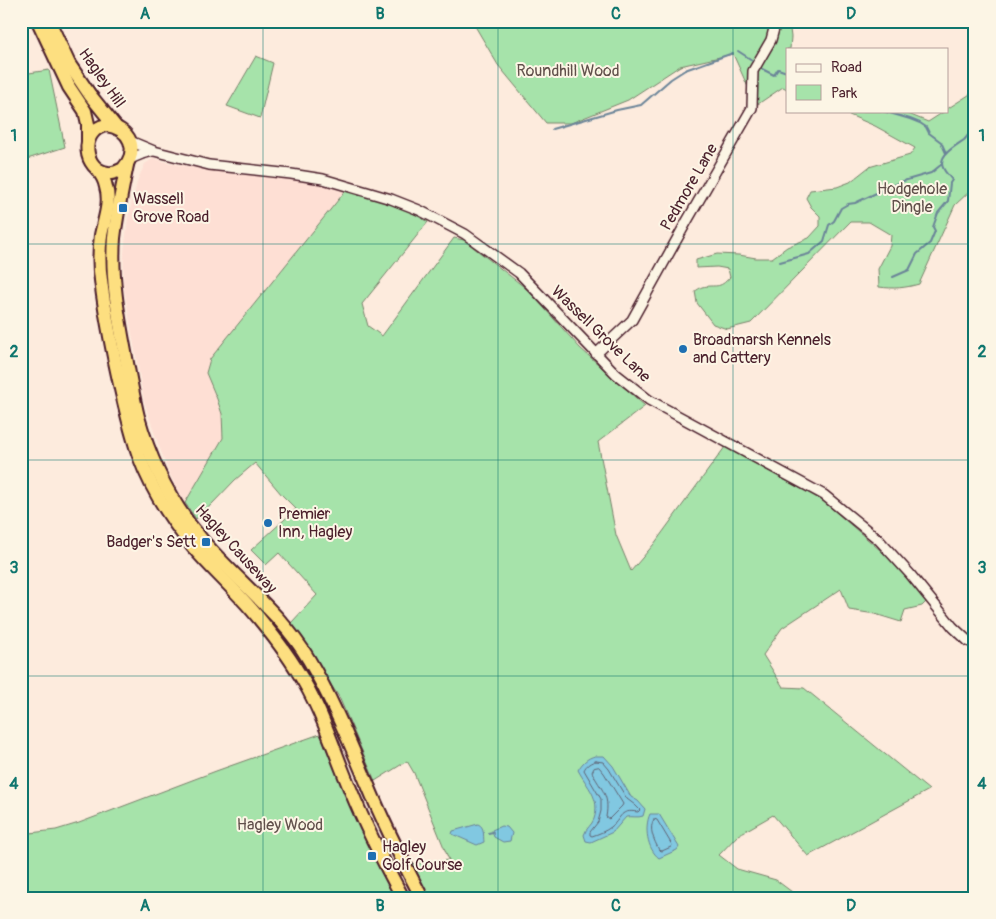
<svg xmlns="http://www.w3.org/2000/svg" width="996" height="919" viewBox="0 0 996 919" font-family="Pangolin,sans-serif">
<style>
.built{fill:#fedfd4}
.green{fill:#a6e3aa;stroke:#78816a}
.water{fill:#81c8e1;stroke:#6b8498}
.lines{fill:none;stroke-linecap:round;stroke-linejoin:round}
.shore{stroke:#606374;stroke-width:1}
.stream{stroke:#6b8498;stroke-width:2}
.minor-casing{stroke:#4a1f2b;stroke-width:12}
.highway-casing{stroke:#4a1f2b;stroke-width:16}
.minor{stroke:#fcf5e5;stroke-width:9}
.highway{stroke:#fddf80;stroke-width:12}
.grid{fill:none;stroke:#0f766e;stroke-width:1;stroke-opacity:0.55}
.poi-dot{fill:#1f6fb2;stroke:#fcf5e5;stroke-width:2}
.labels{text-anchor:middle;dominant-baseline:central;stroke-width:4;stroke-linejoin:round;paint-order:stroke}
.park-label{font-size:16px;fill:#61504b;stroke:#fcf5e5}
.street-label{font-size:16px;fill:#4a1f2b;stroke:#fcf5e5}
.poi-label{font-size:16px;fill:#4a1f2b;stroke:#fcf5e5;text-anchor:start}
.neatline{fill:none;stroke:#0f766e;stroke-width:2}
.grid-label{font-size:16px;text-anchor:middle;font-weight:bold;fill:#0f766e}
</style>
<rect width="100%" height="100%" fill="#fdebdd"/>
<filter id="ink" filterUnits="userSpaceOnUse"><feTurbulence type="fractalNoise" baseFrequency=".02" numOctaves="2"/><feDisplacementMap in="SourceGraphic" scale="10" xChannelSelector="R" yChannelSelector="G"/><feConvolveMatrix kernelMatrix="1 2 1 2 8 2 1 2 1" color-interpolation-filters="sRGB"/></filter>
<g filter="url(#ink)">
<polygon class="built" points="154,158 169,163 227,173 290,179 347,189 210,359 206,373 222,414 223,438 185,503 170,475 159,446 144,401 123,283 124,253 128,218 138,179 145,164"/>
<g class="green">
<polygon points="472,21 789,21 791,37 790,49 787,49 787,89 783,87 758,104 747,85 733,54 680,66 628,100 571,123 546,123 498,65"/>
<polygon points="256,56 273,63 260,118 227,106"/>
<polygon points="21,69 29,73 49,70 65,147 21,161"/>
<path d="M975,91V184L971,190L955,205L919,284C905,288 894,289 879,287L878,269L890,246L891,235L869,222H850L751,323L727,329L713,324L697,303L695,291C696,291 701,287 702,287C716,284 719,290 730,277L728,269L717,267L696,268V260L717,254L739,255L756,258H772L787,247L809,238L820,226V216L811,207L806,198L810,190L837,187L850,182L869,167L910,155L915,148L875,126L840,111H901L928,122L945,111H947V109Z"/>
<polygon points="347,189 404,208 428,222 362,304 368,326 382,336 454,238 464,240 528,290 580,348 645,406 598,442 616,535 631,571 654,544 725,447 823,501 887,556 927,601 922,606 905,610 901,622 875,614 849,610 841,589 782,628 763,655 783,687 804,688 929,790 808,856 773,815 738,835 719,855 737,869 776,880 800,898 429,898 411,864 449,860 414,773 407,761 375,781 339,697 291,623 317,595 279,553 266,565 251,550 296,509 282,495 255,463 235,480 212,504 196,519 185,503 223,438 222,414 217,399 206,373 210,359"/>
<polygon points="320,734 347,796 396,898 21,898 21,834 56,830 79,823 216,771"/>
</g>
<g class="water">
<path d="M595,756H604L613,766L631,797L638,801L645,809L643,816C638,818 632,816 626,817L613,832L591,842L586,841L584,835C586,828 592,825 594,819C601,798 587,787 578,770C582,763 587,758 595,756Z"/>
<path d="M650,814H659L679,847L677,850L659,858C647,849 644,827 650,814Z"/>
<path d="M478,824C485,827 483,835 484,842L477,845L452,834L453,831Z"/>
<polygon points="501,826 507,827 512,833 510,841 503,842 494,837 492,830"/>
</g>
<g class="lines">
<g class="shore">
<path d="M596,761L603,762L609,769L627,799L635,805L640,810L638,812C619,809 623,817 611,827C606,831 598,834 592,836L590,835V832L598,822L601,811V799L584,770C586,765 591,762 596,761Z"/>
<path d="M599,767L604,773L623,804L622,806L609,819L606,817C610,794 601,790 592,772L594,768Z"/>
<path d="M654,819L657,820L672,845L671,847L662,851L659,850C654,840 648,829 654,819Z"/>
</g>
<g class="stream">
<polyline points="738,51 755,62"/>
<polyline points="760,68 774,75 778,69 787,72"/>
<polyline points="883,111 910,119 920,123 926,127 929,133 941,142 946,153"/>
<polyline points="552,129 617,110 641,105 671,79 685,70 733,53"/>
<polyline points="780,262 809,254 824,241 829,225 834,221 841,208 848,204 855,203 900,182 931,173 942,164"/>
<path d="M893,277L909,270L917,254L930,243L935,231L933,227L938,213L948,201L950,183L952,180C948,174 942,171 942,163C942,153 957,145 964,140C968,136 970,131 975,127"/>
<polyline points="488,833 493,832"/>
</g>
<g class="minor-casing">
<g id="minor">
<polyline points="130,141 154,151 209,165 291,174 323,179 391,199 419,210 465,234 519,273 616,374 649,400 824,495 879,540 910,574 953,627 968,641 975,644"/>
<polyline points="130,159 142,154 153,151"/>
<polyline points="596,354 632,320 687,221 752,108 753,71 771,40 776,21"/>
</g>
</g>
<g class="highway-casing">
<g id="highway">
<polyline points="38,21 69,87 85,111 88,124 88,140"/>
<polyline points="49,21 69,64 90,95 115,126"/>
<path d="M106,125C130,128 140,150 123,169C119,171 113,174 108,173C84,171 78,131 106,125Z"/>
<path d="M127,165C122,189 117,213 114,238C111,276 118,315 125,352C129,374 133,396 138,417C151,463 171,504 202,540C236,580 282,614 309,660C332,699 349,741 367,783C383,822 402,860 422,898"/>
<path d="M97,169C101,174 105,181 106,187C111,203 104,220 101,235C99,250 99,266 101,280C104,306 109,332 114,357C121,390 128,424 139,456C151,489 171,520 193,547C212,569 233,588 252,610C268,629 285,650 298,672C322,709 334,752 351,791C366,828 384,863 403,898"/>
</g>
</g>
<use href="#minor" class="minor"/>
<use href="#highway" class="highway"/>
</g>
</g>
<path class="grid" d="M263,21V898M498,21V898M733,21V898M21,244H975M21,460H975M21,676H975"/>
<g class="poi-dot">
<rect x="118" y="203" width="10" height="10" rx="2.5"/>
<circle cx="683" cy="349" r="5"/>
<circle cx="268" cy="523" r="5"/>
<rect x="201" y="537" width="10" height="10" rx="2.5"/>
<rect x="367" y="851" width="10" height="10" rx="2.5"/>
</g>
<g class="labels">
<g class="park-label">
<text x="568" y="71">Roundhill Wood</text>
<text x="912" y="189">Hodgehole<tspan x="912" dy="18">Dingle</tspan></text>
<text x="280" y="825">Hagley Wood</text>
</g>
<g class="street-label">
<text transform="translate(102 78) rotate(55)">Hagley Hill</text>
<text transform="translate(689 187) rotate(-60)">Pedmore Lane</text>
<text transform="translate(601 334) rotate(44)">Wassell Grove Lane</text>
<text transform="translate(236 549) rotate(48)">Hagley Causeway</text>
</g>
<g class="poi-label">
<text x="133" y="199">Wassell<tspan x="133" dy="18">Grove Road</tspan></text>
<text x="693" y="340">Broadmarsh Kennels<tspan x="693" dy="18">and Cattery</tspan></text>
<text x="278" y="514">Premier<tspan x="278" dy="18">Inn, Hagley</tspan></text>
<text x="196" y="542" text-anchor="end">Badger's Sett</text>
<text x="382" y="847">Hagley<tspan x="382" dy="18">Golf Course</tspan></text>
</g>
</g>
<rect width="996" height="919" fill="none" stroke="#fcf5e5" stroke-width="55"/>
<rect x="786" y="48" width="162" height="65" fill="#fcf5e5" stroke="#b59f9b"/>
<rect x="796" y="64" width="25" height="8" fill="#fcf5e5" stroke="#b59f9b"/>
<text x="831" y="72" font-size="15" fill="#4a1f2b">Road</text>
<rect x="796" y="85" width="25" height="15" fill="#a6e3aa" stroke="#b59f9b"/>
<text x="831" y="98" font-size="15" fill="#4a1f2b">Park</text>
<rect x="28" y="28" width="940" height="864" class="neatline"/>
<g class="grid-label">
<text x="145" y="19">A</text>
<text x="380" y="19">B</text>
<text x="616" y="19">C</text>
<text x="851" y="19">D</text>
<text x="14" y="141">1</text>
<text x="982" y="141">1</text>
<text x="14" y="357">2</text>
<text x="982" y="357">2</text>
<text x="14" y="573">3</text>
<text x="982" y="573">3</text>
<text x="14" y="789">4</text>
<text x="982" y="789">4</text>
<text x="145" y="911">A</text>
<text x="380" y="911">B</text>
<text x="616" y="911">C</text>
<text x="851" y="911">D</text>
</g>
</svg>
